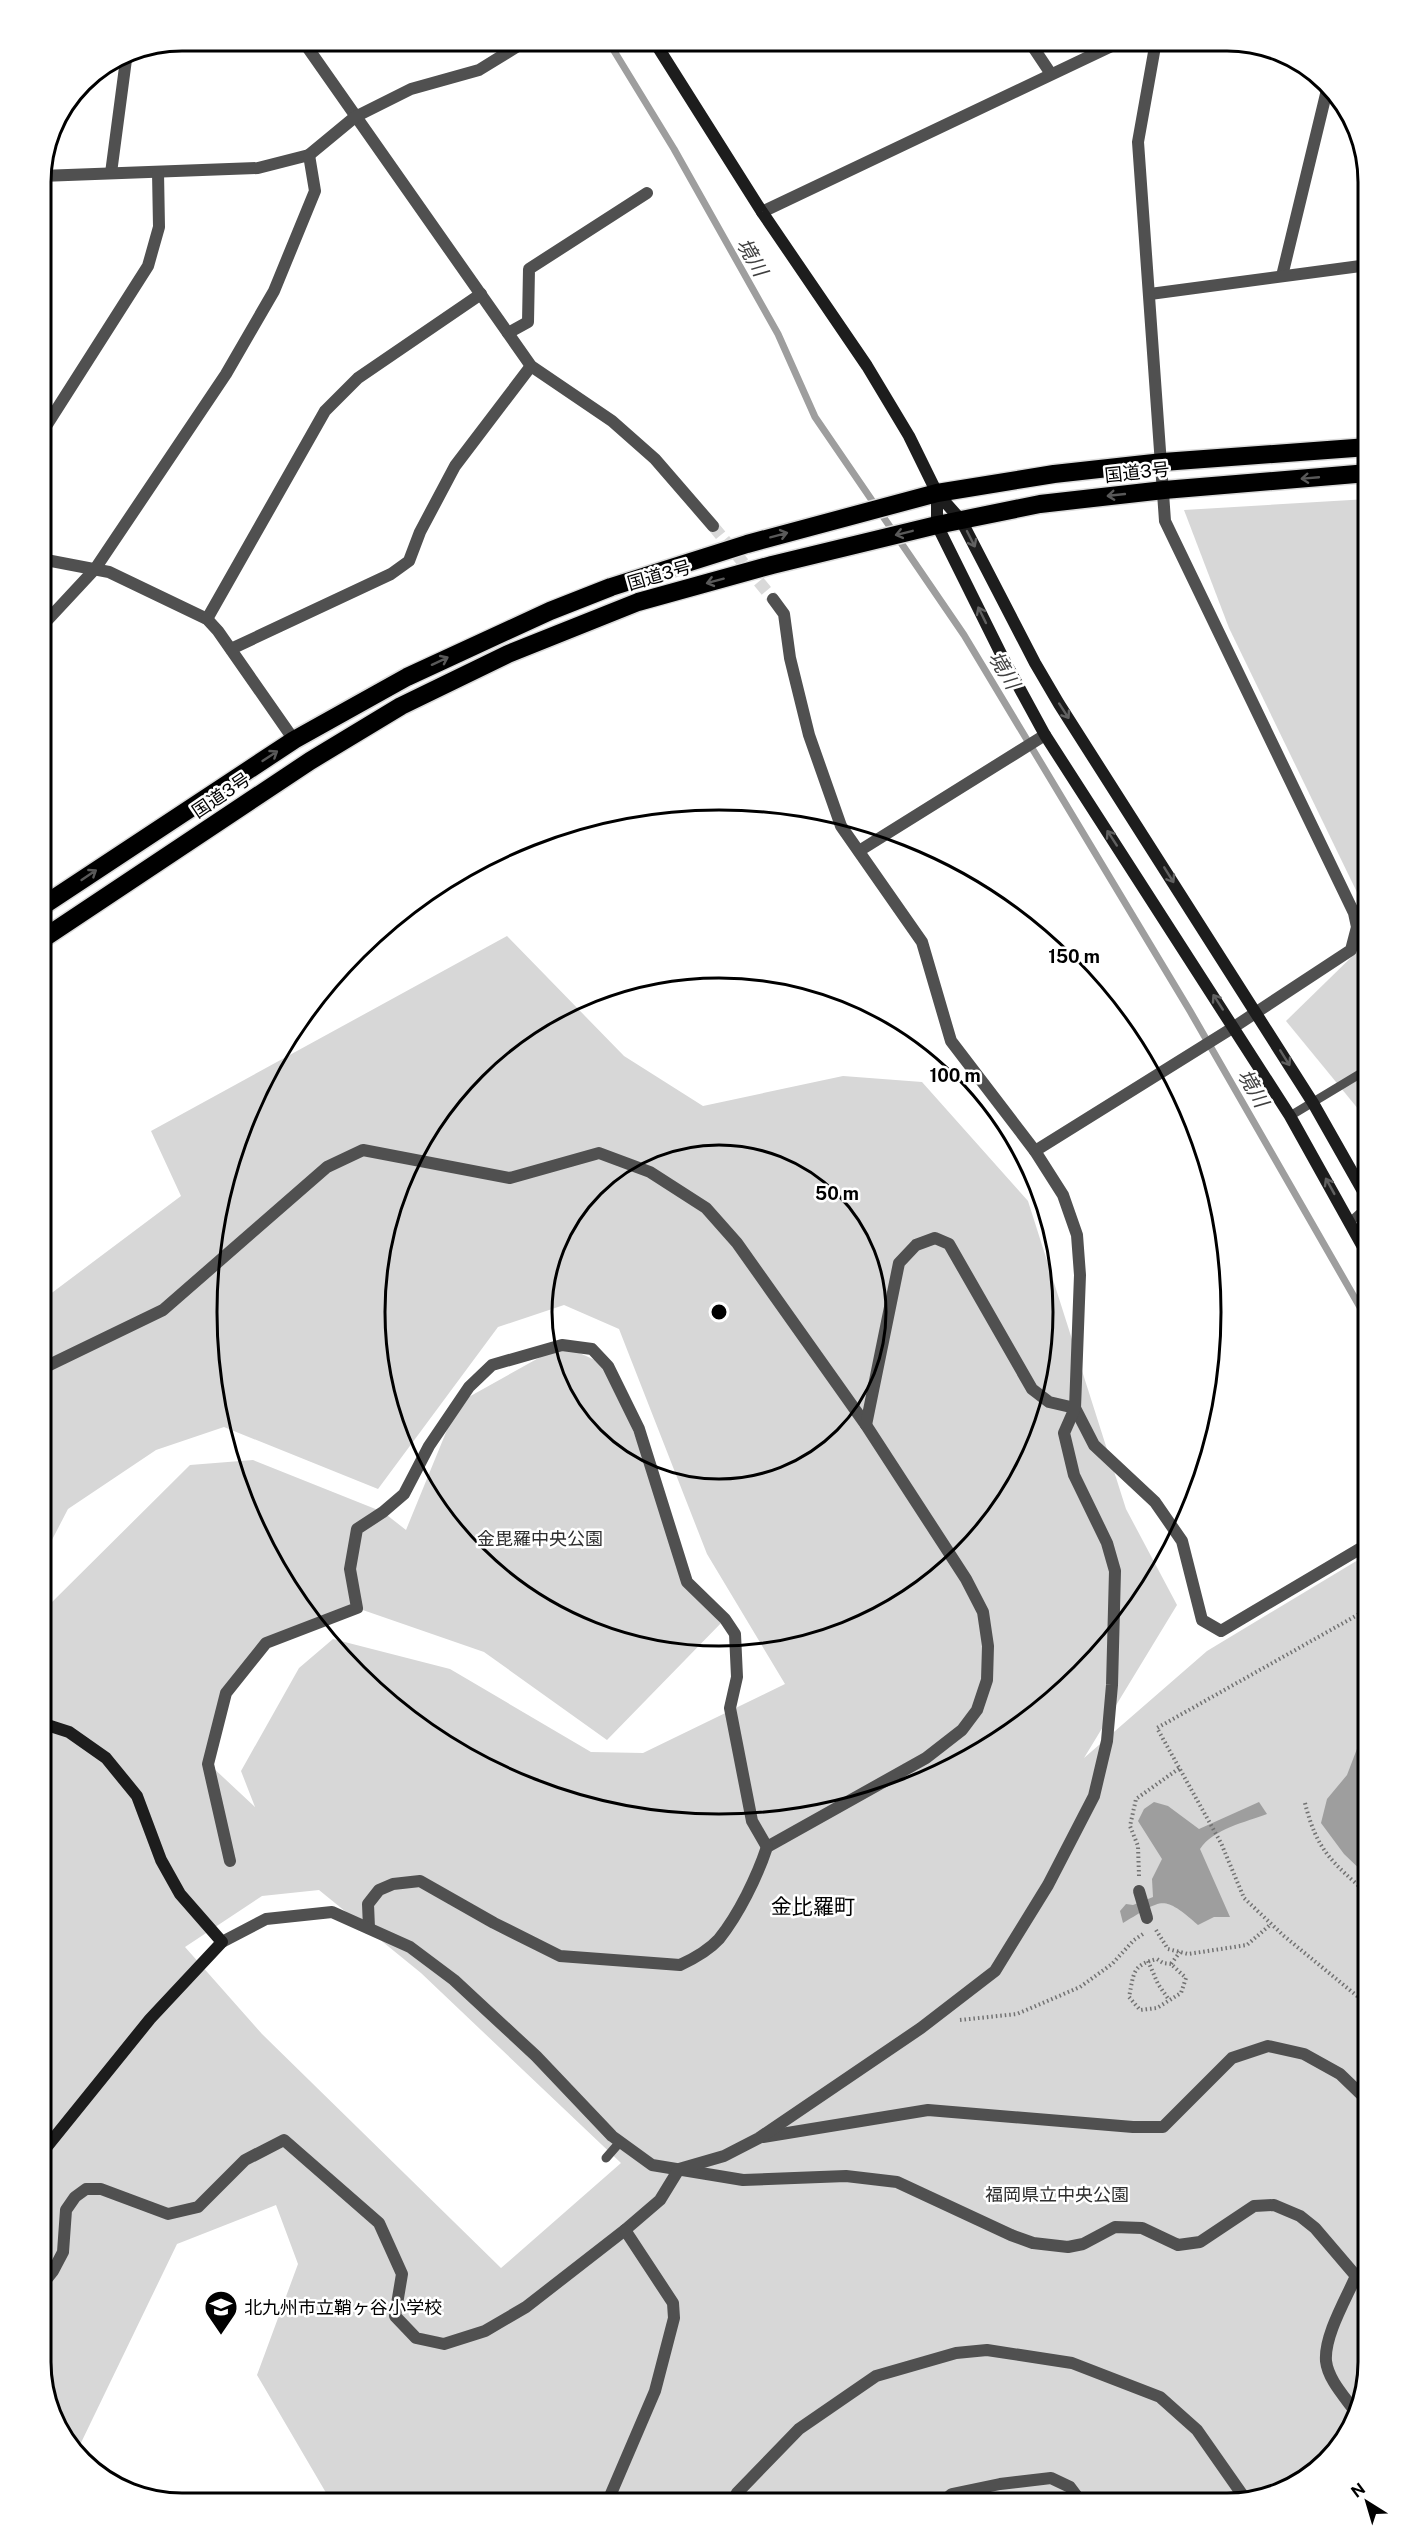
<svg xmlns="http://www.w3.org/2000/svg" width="1409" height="2544" viewBox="0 0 1409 2544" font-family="'Public Sans','Noto Sans JP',sans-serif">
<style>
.green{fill:#d7d7d7;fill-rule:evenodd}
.water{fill:#9e9e9e}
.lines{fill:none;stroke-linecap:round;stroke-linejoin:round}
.stream{stroke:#9e9e9e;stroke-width:7}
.street-tunnel{stroke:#d9d9d9;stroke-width:12;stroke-dasharray:12 6;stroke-linecap:butt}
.highway-casing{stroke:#dbdbdb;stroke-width:21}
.path{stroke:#727272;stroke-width:4;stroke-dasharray:1.5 3;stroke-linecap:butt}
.lane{stroke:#505050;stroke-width:9}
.street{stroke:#505050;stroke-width:12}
.secondary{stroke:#1d1d1d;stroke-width:12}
.highway{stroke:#000;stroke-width:18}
.oneway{stroke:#595959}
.oneway2{stroke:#616161}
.ring{fill:none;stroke:#000;stroke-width:3}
.labels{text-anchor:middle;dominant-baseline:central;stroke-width:5;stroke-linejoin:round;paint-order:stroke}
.street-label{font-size:18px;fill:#000;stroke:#fff}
.park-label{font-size:18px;fill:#2e2e2e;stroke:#fff}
.poi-label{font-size:18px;fill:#000;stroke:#fff;text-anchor:start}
.water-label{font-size:20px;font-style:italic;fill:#3f3f3f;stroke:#fff}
.quarter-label{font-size:21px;fill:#000;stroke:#fff}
.rim{fill:none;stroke:#000;stroke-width:3}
.centre{fill:#000;stroke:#fff;stroke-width:3}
.ring-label{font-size:18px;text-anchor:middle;font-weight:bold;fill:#000;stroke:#fff;stroke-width:5;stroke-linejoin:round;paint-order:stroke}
</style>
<rect width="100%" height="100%" fill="#fff"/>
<g class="green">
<polygon points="1368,499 1368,915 1229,628 1184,510"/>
<path d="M507,936L624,1056L703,1106L843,1076L922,1082L1028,1201L1126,1509L1177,1605L1084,1758L1207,1651L1368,1554V2363L1345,2441L1282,2493L1227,2503H332L257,2375L298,2264L276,2205L177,2244L78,2449L51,2417L41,2362V1613L190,1465L253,1460L383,1512L406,1530L458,1403L562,1345L608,1366L668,1521L687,1582L725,1619L607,1740L484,1652L357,1608L266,1644L226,1693L209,1764L255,1807L241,1771L299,1668L333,1639L450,1669L591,1752L643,1753L785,1684L707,1554L619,1329L564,1305L498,1327L378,1489L224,1427L156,1450L68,1509L41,1561V1301L181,1196L151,1131ZM319,1890L421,1973L621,2163L501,2268L262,2034L185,1947L262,1896Z"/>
<polygon points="1368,941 1368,1121 1286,1021"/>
</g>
<g class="water">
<polygon points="1368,1720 1368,1877 1344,1854 1321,1823 1327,1799 1347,1775"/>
<path d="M1154,1802L1168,1806L1199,1829L1259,1802L1267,1814C1246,1822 1213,1829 1200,1849L1230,1917H1214L1198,1925C1161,1893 1163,1900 1123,1923L1120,1911L1126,1904L1133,1905L1153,1897L1152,1879L1162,1859L1138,1821L1144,1809Z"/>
</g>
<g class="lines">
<polyline class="stream" points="608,41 674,149 778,334 815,417 964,635 1190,1011 1368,1321"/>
<polyline class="street-tunnel" points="713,526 773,599"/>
<g class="highway-casing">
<g id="highway">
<polyline points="41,907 294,740 407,677 550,611 611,587 747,544 937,493 1054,474 1163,462 1368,447"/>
<polyline points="41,940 310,761 401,706 508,654 638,602 772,565 937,525 1040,504 1164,490 1368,473"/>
</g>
</g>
<g class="path">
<path d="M1305,1803C1317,1851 1332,1862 1368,1894"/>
<polyline points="1139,1876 1138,1846 1130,1826 1136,1799 1181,1767"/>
<polyline points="1156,1930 1168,1949 1188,1954 1247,1945 1271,1924"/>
<polyline points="1148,1961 1158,1984 1169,2000"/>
<path d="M1171,1964L1163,1963L1157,1959C1132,1965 1134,1973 1129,1997L1140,2010L1157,2008L1181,1993L1186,1978L1171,1964L1180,1952"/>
<polyline points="1368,2005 1284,1936 1244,1898 1221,1843 1157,1728 1368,1609"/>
<polyline points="960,2020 1017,2014 1080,1987 1112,1964 1134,1940 1143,1934"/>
</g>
<g class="lane">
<polyline points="1290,1116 1368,1069"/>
<polyline points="1350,1222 1368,1206"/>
<polyline points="606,2158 620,2142"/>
</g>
<g class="street">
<polyline points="303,41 531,366 612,421 655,459 713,526"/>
<polyline points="1029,41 1051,74"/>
<polyline points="111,173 127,52"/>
<polyline points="41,176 258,168 309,155 355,117 411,89 479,70 526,41"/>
<polyline points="762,212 1122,41"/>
<polyline points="1282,276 1327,90"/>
<polyline points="1150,294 1368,265"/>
<polyline points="508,333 528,322 529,269 647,193"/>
<polyline points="41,434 148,266 159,227 158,172"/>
<polyline points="41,559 109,572 207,619 218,631 294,740"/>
<polyline points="207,619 325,411 358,378 481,294"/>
<polyline points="41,627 95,569 226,374 274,291 315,191 309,155"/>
<polyline points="231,649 391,574 409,561 420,532 455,466 531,366"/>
<polyline points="859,851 1045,735"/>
<polyline points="1035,1151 1234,1027 1351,950 1357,927 1354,913 1165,521 1138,142 1156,41"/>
<path d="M41,1369L163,1310L327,1167L363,1150L510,1178L599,1153L650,1172L706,1208L737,1243L866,1425L966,1579L983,1612L988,1646L987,1680L977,1710L962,1730L926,1758L767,1847C757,1877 739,1914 719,1939C709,1950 693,1959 680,1965L560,1956L494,1923L420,1881L393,1884L379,1890L368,1904L369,1928"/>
<polyline points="1075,1408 1094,1445 1155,1502 1182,1541 1202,1620 1221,1631 1368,1544"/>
<polyline points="866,1425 899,1263 916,1245 935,1238 949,1244 1032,1389 1049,1402 1075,1408"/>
<polyline points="230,1861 208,1764 226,1693 266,1643 357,1608 350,1569 357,1529 383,1512 404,1494 429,1446 469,1387 492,1365 562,1345 592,1349 608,1366 639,1429 687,1582 725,1619 735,1634 737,1677 730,1708 752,1821 767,1847"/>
<polyline points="1139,1891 1147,1918"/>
<path d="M222,1942L266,1919L332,1912L410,1947L454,1980L536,2056L612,2136L652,2165L743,2180L846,2176L897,2182L1011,2235L1033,2243L1068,2247L1083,2244L1115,2227L1142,2228L1178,2245L1200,2242L1254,2206L1274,2205L1300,2216L1315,2228L1356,2276C1346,2299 1324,2336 1326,2361C1328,2379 1344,2396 1354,2410"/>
<polyline points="763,2137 928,2110 1133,2127 1163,2127 1232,2058 1268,2046 1304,2054 1340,2074 1368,2101"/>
<polyline points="41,2286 53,2271 63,2252 66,2210 75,2197 86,2189 101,2189 168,2214 198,2207 245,2160 284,2140 379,2223 402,2274 395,2316 416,2338 444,2344 485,2331 526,2307 625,2230 660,2200 679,2169 724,2156 759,2138 921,2028 995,1971 1048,1885 1094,1796 1107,1741 1112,1685 1115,1571 1107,1543 1074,1475 1064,1433 1075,1408 1080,1275 1077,1235 1063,1195 1035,1151 951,1041 922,942 841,826 809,735 790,658 784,614 773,599"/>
<polyline points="607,2503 655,2391 674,2318 673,2303 625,2230"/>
<polyline points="732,2503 737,2493 799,2429 876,2376 956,2353 987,2350 1072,2363 1160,2397 1197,2430 1246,2500"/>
<polyline points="941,2503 952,2494 1000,2484 1051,2478 1070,2487 1082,2503"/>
</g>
<g class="secondary">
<polyline points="654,41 762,212 867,366 909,436 937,493 961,520 1035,663 1059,704 1313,1103 1368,1200"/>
<polyline points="937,493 937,525 1003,658 1045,735 1290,1116 1368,1256"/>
<polyline points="41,2154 150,2019 222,1942 180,1894 161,1860 137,1796 106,1758 69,1732 41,1723"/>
</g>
<use href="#highway" class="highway"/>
</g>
<defs><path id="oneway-shaft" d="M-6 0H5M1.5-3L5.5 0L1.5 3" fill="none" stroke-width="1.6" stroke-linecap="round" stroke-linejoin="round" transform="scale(1.5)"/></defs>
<g class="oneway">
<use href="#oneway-shaft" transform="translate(1310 478) rotate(175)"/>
<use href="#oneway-shaft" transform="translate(1116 495) rotate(174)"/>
<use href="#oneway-shaft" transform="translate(904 533) rotate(166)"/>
<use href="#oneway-shaft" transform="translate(779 535) rotate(-15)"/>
<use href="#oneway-shaft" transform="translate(715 581) rotate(165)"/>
<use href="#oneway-shaft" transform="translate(440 661) rotate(-25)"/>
<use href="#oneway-shaft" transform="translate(270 756) rotate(-33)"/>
<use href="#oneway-shaft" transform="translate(89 875) rotate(-34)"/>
</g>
<g class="oneway2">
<use href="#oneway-shaft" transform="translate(971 539) rotate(63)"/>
<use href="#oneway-shaft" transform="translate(982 615) rotate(-116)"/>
<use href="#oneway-shaft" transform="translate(1064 711) rotate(57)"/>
<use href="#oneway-shaft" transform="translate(1112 838) rotate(-123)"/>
<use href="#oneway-shaft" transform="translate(1169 875) rotate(58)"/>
<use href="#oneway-shaft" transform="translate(1218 1002) rotate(-123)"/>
<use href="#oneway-shaft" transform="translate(1285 1058) rotate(58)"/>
<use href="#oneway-shaft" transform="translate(1330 1186) rotate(-119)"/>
</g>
<g class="ring">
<circle cx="719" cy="1312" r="167"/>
<circle cx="719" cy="1312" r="334"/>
<circle cx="719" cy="1312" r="502"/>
</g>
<defs>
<g id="school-pin" transform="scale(1.725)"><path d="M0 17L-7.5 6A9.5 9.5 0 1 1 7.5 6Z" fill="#000" stroke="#fff"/><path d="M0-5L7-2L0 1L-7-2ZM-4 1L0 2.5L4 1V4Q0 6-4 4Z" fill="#fff"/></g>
</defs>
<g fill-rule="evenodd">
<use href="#school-pin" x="221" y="2307"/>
</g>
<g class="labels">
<g class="street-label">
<text transform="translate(1137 472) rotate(-6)">国道3号</text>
<text transform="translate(659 575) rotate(-16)">国道3号</text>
<text transform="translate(221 795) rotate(-34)">国道3号</text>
</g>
<g class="park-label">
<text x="540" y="1538">金毘羅中央公園</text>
<text x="1057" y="2194">福岡県立中央公園</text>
</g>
<g class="poi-label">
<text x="244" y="2307">北九州市立鞘ヶ谷小学校</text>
</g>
<g class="water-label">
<text transform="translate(752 257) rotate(60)">境川</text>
<text transform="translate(1004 670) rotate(59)">境川</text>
<text transform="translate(1253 1088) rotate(60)">境川</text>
</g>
<g class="quarter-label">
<text x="813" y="1906">金比羅町</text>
</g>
</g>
<path d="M0 0H1409V2544H0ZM182 51H1227A131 131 0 0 1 1358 182V2362A131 131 0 0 1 1227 2493H182A131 131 0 0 1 51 2362V182A131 131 0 0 1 182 51Z" fill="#fff" fill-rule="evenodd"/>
<path class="rim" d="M182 51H1227A131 131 0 0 1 1358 182V2362A131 131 0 0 1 1227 2493H182A131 131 0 0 1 51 2362V182A131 131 0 0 1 182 51Z"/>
<circle cx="719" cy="1312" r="9" class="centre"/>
<g class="ring-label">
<text x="1074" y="963">150 m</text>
<text x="955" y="1082">100 m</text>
<text x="837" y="1200">50 m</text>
</g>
<g transform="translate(1367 2502) rotate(323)" stroke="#ffffff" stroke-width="4.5" paint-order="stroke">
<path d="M0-4.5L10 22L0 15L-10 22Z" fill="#000000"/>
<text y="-9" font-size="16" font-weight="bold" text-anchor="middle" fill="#000000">N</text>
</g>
</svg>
